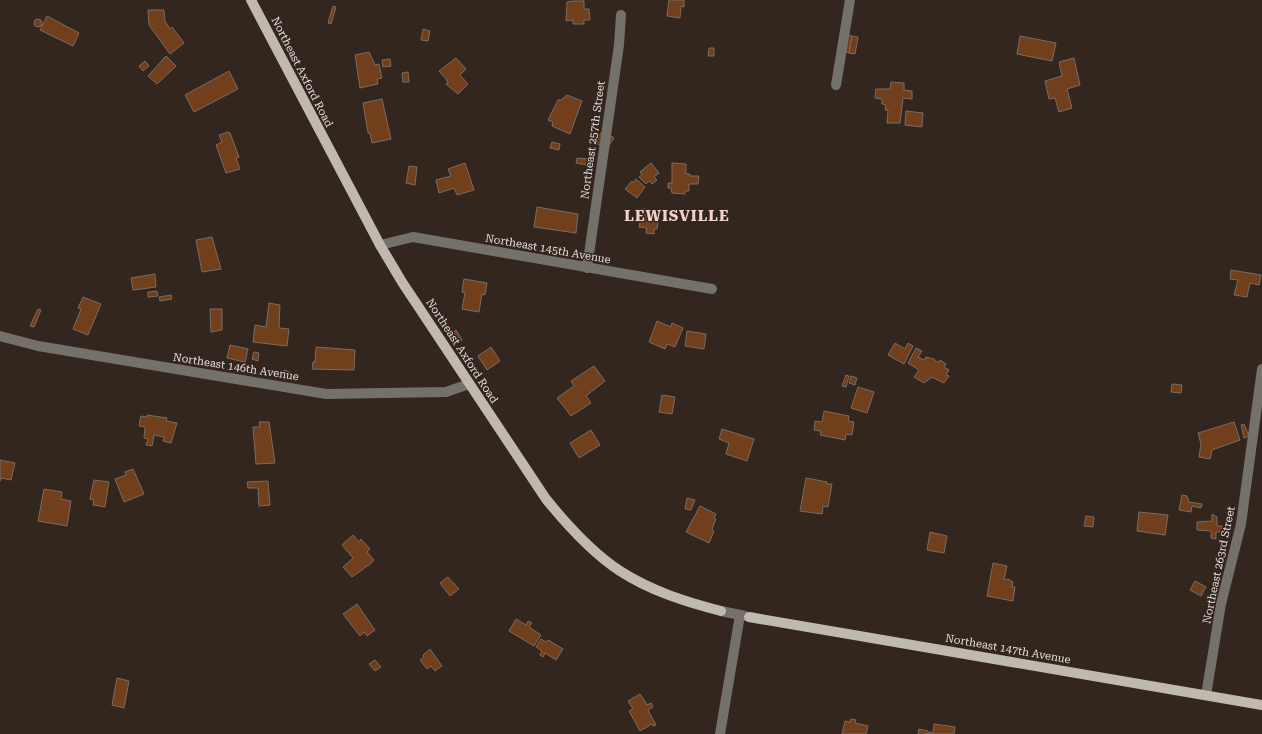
<svg xmlns="http://www.w3.org/2000/svg" width="1262" height="734" viewBox="0 0 1262 734" font-family="'Roboto Serif',serif">
<style>
.building{fill:#713f1b;stroke:#7a6c63}
.lines{fill:none;stroke-linecap:round;stroke-linejoin:round}
.minor{stroke:#74716b;stroke-width:10}
.major{stroke:#c0b9ad;stroke-width:10}
.labels{text-anchor:middle;dominant-baseline:central;stroke-width:3;stroke-linejoin:round;paint-order:stroke}
.street-label{font-size:11px;fill:#e6ded9;stroke:#32261f}
.district-label{font-size:15px;font-weight:bold;letter-spacing:1px;fill:#f4d3c9;stroke:#32261f}
</style>
<rect width="100%" height="100%" fill="#32261f"/>
<g class="building">
<polygon points="669,0 684,0 684,7 681,6 680,18 667,16"/>
<polygon points="573,1 584,1 584,9 589,9 590,20 584,20 584,24 573,24 573,20 566,21 567,2"/>
<polygon points="333,6 336,7 331,24 328,23"/>
<polygon points="148,10 164,10 165,21 170,29 172,27 184,43 170,54 149,25"/>
<polygon points="47,16 79,33 73,46 40,30"/>
<circle cx="38" cy="23" r="4"/>
<polygon points="423,29 430,31 428,41 421,40"/>
<polygon points="847,35 852,36 849,53 844,52"/>
<polygon points="852,36 858,37 855,54 849,53"/>
<polygon points="1020,36 1056,43 1052,61 1017,54"/>
<polygon points="709,48 714,48 714,56 708,56"/>
<polygon points="369,52 375,65 379,64 382,78 377,79 378,84 360,88 355,55"/>
<polygon points="166,56 176,66 157,84 148,76"/>
<polygon points="456,58 466,69 460,75 468,84 458,94 446,84 448,83 446,79 439,71"/>
<polygon points="1074,58 1080,85 1067,89 1072,108 1059,112 1055,98 1049,99 1045,81 1062,76 1059,62"/>
<polygon points="390,59 391,66 383,67 382,60"/>
<polygon points="145,61 149,66 143,71 139,66"/>
<polygon points="229,71 238,89 194,112 185,95"/>
<polygon points="408,72 409,82 403,82 402,73"/>
<polygon points="891,82 904,83 904,90 912,91 912,99 903,98 900,123 887,123 888,110 885,110 886,105 882,104 882,99 875,98 876,89 890,89"/>
<polygon points="567,95 582,101 570,134 552,126 553,122 548,120 558,100 561,100"/>
<polygon points="382,99 391,139 372,143 370,133 368,133 363,103"/>
<polygon points="906,111 923,113 922,127 905,125"/>
<polygon points="603,130 614,138 606,150 595,142"/>
<polygon points="228,132 230,133 239,157 236,158 240,169 226,173 216,145 222,142 219,135"/>
<polygon points="552,142 560,144 559,150 550,148"/>
<polygon points="577,158 588,159 587,165 576,163"/>
<polygon points="465,163 474,190 457,195 454,188 439,193 436,180 451,176 448,169"/>
<polygon points="651,163 659,173 654,177 657,180 652,184 649,181 646,184 639,177 642,175 640,172"/>
<polygon points="672,163 686,164 686,174 690,174 690,176 699,176 698,184 689,184 689,191 685,191 685,194 672,193 671,188 668,188 668,183 672,183"/>
<polygon points="409,166 417,167 415,185 406,183"/>
<polygon points="636,179 645,187 637,198 625,189 632,181 634,183"/>
<polygon points="537,207 578,214 576,233 534,227"/>
<polygon points="642,209 657,210 657,218 641,216"/>
<polygon points="641,218 658,221 657,229 654,229 654,234 646,233 647,228 639,227"/>
<polygon points="212,237 221,269 202,272 196,240"/>
<polygon points="1231,270 1261,275 1259,285 1250,283 1247,297 1234,295 1238,280 1230,279"/>
<polygon points="155,274 156,287 133,290 131,278"/>
<polygon points="464,279 487,283 485,295 482,294 479,312 462,309 465,293 462,292"/>
<polygon points="157,291 158,296 148,297 148,292"/>
<polygon points="171,295 172,299 160,301 159,297"/>
<polygon points="83,297 101,304 88,335 73,329 81,309 78,308"/>
<polygon points="269,303 280,305 279,328 289,329 287,346 253,342 255,325 266,327"/>
<polygon points="38,309 41,310 34,327 30,326"/>
<polygon points="210,309 222,309 222,330 211,332"/>
<polygon points="657,321 671,327 672,323 683,328 675,347 667,344 665,349 649,342"/>
<polygon points="456,330 462,340 458,342 452,333"/>
<polygon points="687,331 706,334 704,349 685,346"/>
<polygon points="895,343 905,349 908,343 913,346 904,364 888,355"/>
<polygon points="230,345 248,349 245,362 227,358"/>
<polygon points="316,347 355,350 354,370 312,369 313,362 315,362"/>
<polygon points="491,347 500,361 487,370 478,356"/>
<polygon points="916,348 922,351 918,357 924,360 926,357 934,359 938,363 940,360 946,364 944,367 949,370 946,375 949,376 944,383 932,377 924,383 914,377 919,370 908,363"/>
<polygon points="254,352 259,353 258,361 252,359"/>
<polygon points="196,357 202,358 201,363 195,362"/>
<polygon points="594,366 605,381 586,396 591,403 571,416 557,398 574,386 571,381"/>
<polygon points="284,370 290,372 286,380 281,377"/>
<polygon points="846,375 849,376 846,387 842,386"/>
<polygon points="851,376 857,378 855,385 849,383"/>
<polygon points="1172,384 1182,385 1181,393 1171,392"/>
<polygon points="858,387 874,392 867,413 851,408"/>
<polygon points="662,395 675,397 672,414 659,412"/>
<polygon points="824,411 849,416 848,421 854,422 852,435 846,434 845,440 820,435 821,431 814,430 815,421 822,422"/>
<polygon points="147,415 167,418 166,421 177,423 171,443 163,441 164,437 154,435 152,446 146,445 148,439 144,438 145,427 139,426 141,416 147,417"/>
<polygon points="259,422 269,422 275,463 256,464 253,427 260,427"/>
<polygon points="1234,422 1240,440 1212,450 1210,459 1199,457 1201,444 1198,433"/>
<polygon points="1244,424 1249,436 1244,438 1241,425"/>
<polygon points="722,429 754,439 747,461 726,454 729,443 719,439"/>
<polygon points="591,430 600,445 579,458 570,443"/>
<polygon points="0,460 15,463 11,480 1,478 0,481"/>
<polygon points="133,469 144,494 124,502 115,479 126,475 125,472"/>
<polygon points="806,478 827,482 827,484 832,484 828,507 823,506 822,514 800,511"/>
<polygon points="94,480 109,482 105,507 93,505 94,500 90,499"/>
<polygon points="268,481 270,505 259,506 258,488 248,488 247,482"/>
<polygon points="44,489 62,492 61,499 71,501 67,526 38,521"/>
<polygon points="1182,495 1187,496 1189,502 1202,504 1201,508 1192,506 1191,512 1179,510"/>
<polygon points="687,498 695,500 691,510 685,509"/>
<polygon points="700,506 716,514 714,518 716,519 712,529 714,531 709,543 686,532"/>
<polygon points="1139,512 1168,515 1165,535 1137,531"/>
<polygon points="1212,514 1217,517 1217,526 1222,526 1222,532 1216,532 1216,539 1211,538 1211,531 1197,530 1197,522 1212,521"/>
<polygon points="1086,516 1094,517 1093,527 1084,526"/>
<polygon points="930,532 947,536 944,553 927,550"/>
<polygon points="353,535 359,542 361,539 370,549 367,552 374,560 370,564 352,577 343,567 353,558 342,545"/>
<polygon points="993,563 1007,566 1004,580 1008,579 1013,582 1012,587 1015,587 1013,601 987,596"/>
<polygon points="448,577 459,589 450,596 440,583"/>
<polygon points="1195,581 1206,587 1201,596 1190,590"/>
<polygon points="357,604 375,630 367,636 364,632 360,636 343,614"/>
<polygon points="516,619 526,625 528,621 532,623 529,627 541,635 534,646 509,631"/>
<polygon points="541,639 546,642 548,640 563,649 556,660 545,653 543,657 540,655 542,651 536,647"/>
<polygon points="430,649 442,666 435,671 431,666 427,669 420,660 424,657 423,655"/>
<polygon points="375,660 381,667 375,671 369,664"/>
<polygon points="117,678 129,681 124,708 112,705"/>
<polygon points="640,694 647,705 651,703 653,707 648,710 656,725 653,726 652,724 640,731 629,711 633,709 628,701"/>
<polygon points="851,719 856,720 855,723 868,726 866,734 842,734 845,721 850,722"/>
<polygon points="934,724 955,727 954,734 929,734 929,732 933,733"/>
<polygon points="919,729 928,731 928,734 918,734"/>
</g>
<g class="lines">
<g class="minor">
<polyline points="836,85 850,0"/>
<polyline points="380,245 413,237 712,289"/>
<polyline points="587,268 619,45 621,15"/>
<polyline points="0,336 38,346 326,394 446,392 469,384"/>
<polyline points="721,611 745,616"/>
<polyline points="1206,695 1221,604 1241,524 1262,369"/>
<polyline points="720,734 740,615"/>
</g>
<g class="major">
<path d="M251,0L380,245L402,282L546,499C567,525 591,552 620,571C651,591 686,602 721,611"/>
<polyline points="749,617 1262,705"/>
</g>
</g>
<g class="labels">
<g class="street-label">
<text transform="translate(302 72) rotate(63)">Northeast Axford Road</text>
<text transform="translate(593 140) rotate(-82)">Northeast 257th Street</text>
<text transform="translate(548 249) rotate(10)">Northeast 145th Avenue</text>
<text transform="translate(462 351) rotate(57)">Northeast Axford Road</text>
<text transform="translate(236 367) rotate(9)">Northeast 146th Avenue</text>
<text transform="translate(1219 565) rotate(-78)">Northeast 263rd Street</text>
<text transform="translate(1008 649) rotate(10)">Northeast 147th Avenue</text>
</g>
<g class="district-label">
<text x="677" y="216">LEWISVILLE</text>
</g>
</g>
</svg>
